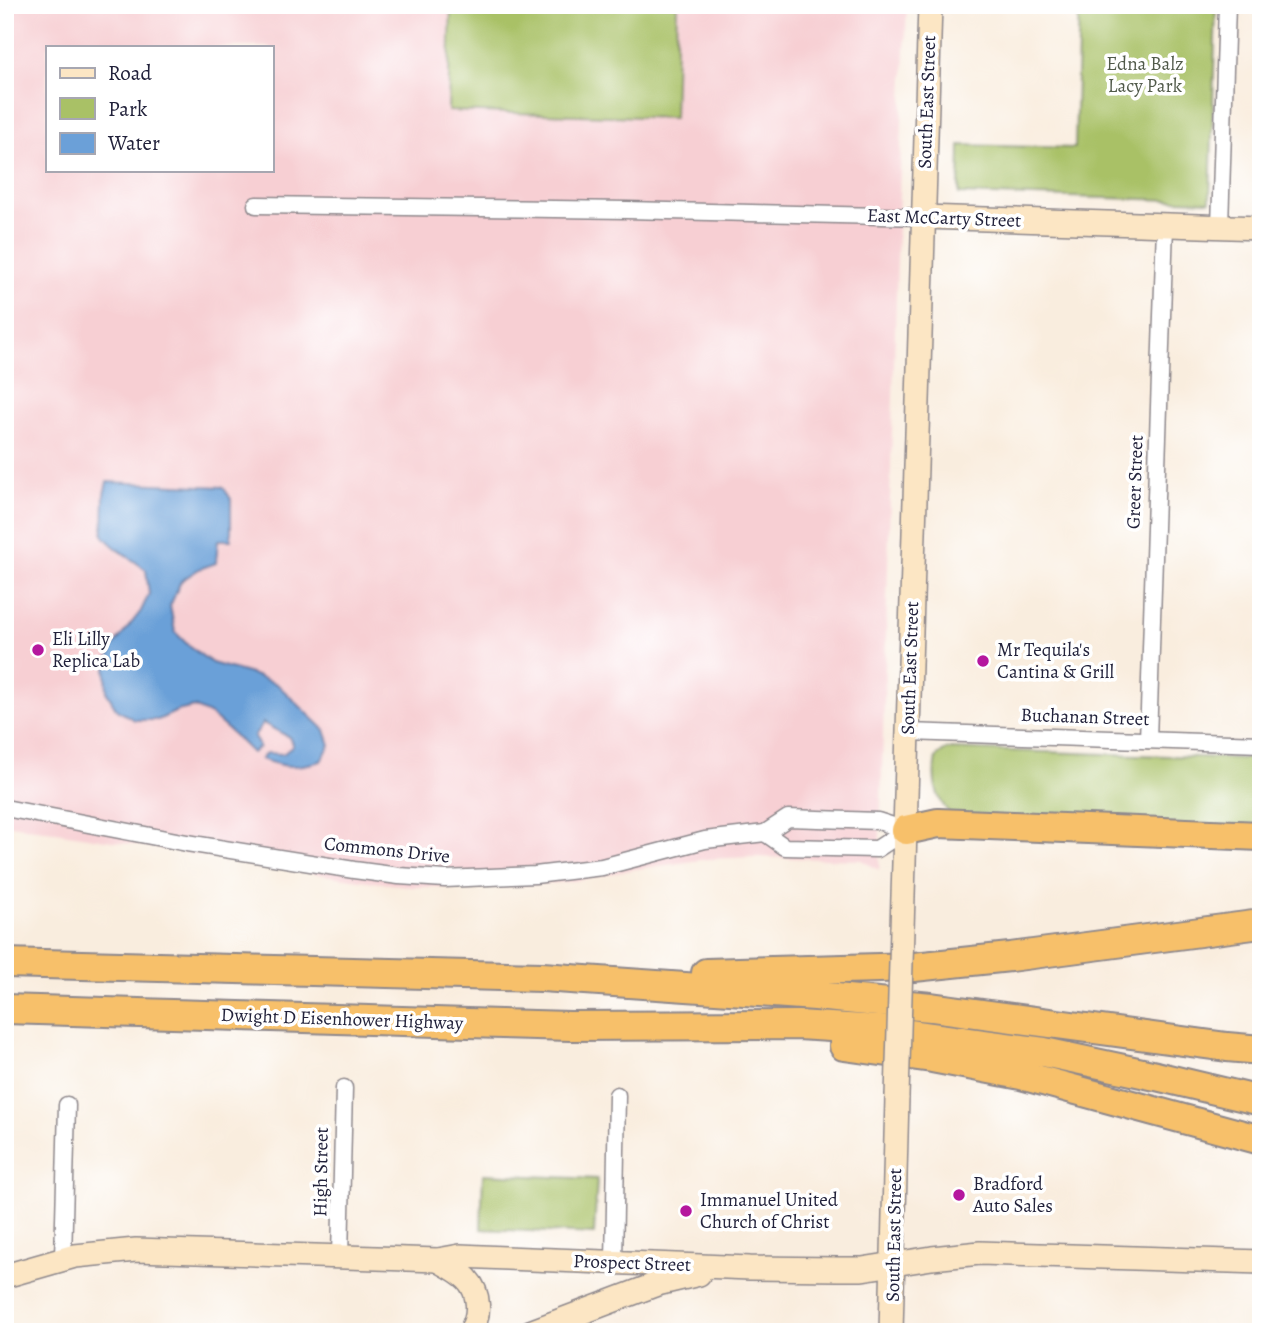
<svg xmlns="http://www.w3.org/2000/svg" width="1266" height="1337" viewBox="0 0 1266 1337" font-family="Alegreya,serif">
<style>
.built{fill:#f7cfd3;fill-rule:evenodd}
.green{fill:#a9c166;stroke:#667250;stroke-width:2}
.water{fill:#6ba0d8;stroke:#46618a;stroke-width:2}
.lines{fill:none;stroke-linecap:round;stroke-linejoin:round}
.minor-casing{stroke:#8e888c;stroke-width:19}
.secondary-casing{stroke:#8e888c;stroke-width:26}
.motorway-casing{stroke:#8e888c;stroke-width:32}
.minor{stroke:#fff;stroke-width:16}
.secondary{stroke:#fce6c4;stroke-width:23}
.motorway{stroke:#f7c06b;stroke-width:28}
.secondary-bridge-casing{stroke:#8e888c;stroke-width:26;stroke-linecap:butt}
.secondary-bridge{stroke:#fce6c4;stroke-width:23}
.poi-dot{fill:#b5179e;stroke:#fff;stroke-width:2.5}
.labels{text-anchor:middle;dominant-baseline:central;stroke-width:7;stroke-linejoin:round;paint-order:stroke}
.park-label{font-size:19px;fill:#515a4a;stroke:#fff}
.street-label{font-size:19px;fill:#22223b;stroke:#fff}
.poi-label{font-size:19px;fill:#22223b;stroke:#fff;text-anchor:start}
</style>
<rect width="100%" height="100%" fill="#fff"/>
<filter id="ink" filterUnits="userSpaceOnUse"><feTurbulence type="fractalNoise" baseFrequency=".0143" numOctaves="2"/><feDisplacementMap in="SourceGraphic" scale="14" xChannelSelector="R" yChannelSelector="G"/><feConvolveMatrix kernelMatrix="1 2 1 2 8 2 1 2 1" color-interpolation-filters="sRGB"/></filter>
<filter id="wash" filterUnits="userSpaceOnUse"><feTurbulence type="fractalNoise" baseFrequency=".00686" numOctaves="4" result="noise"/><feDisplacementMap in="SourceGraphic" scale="28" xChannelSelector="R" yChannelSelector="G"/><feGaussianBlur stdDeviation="1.57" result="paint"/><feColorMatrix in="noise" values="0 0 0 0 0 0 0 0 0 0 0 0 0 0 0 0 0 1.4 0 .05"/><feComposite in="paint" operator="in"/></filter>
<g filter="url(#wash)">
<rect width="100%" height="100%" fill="#f9edde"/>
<path class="built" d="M5,5H907L899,195L879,870L861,860L753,857L708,859L636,869L568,882L499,887H412L331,876L5,824ZM47,47H271V170H47Z"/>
<g class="green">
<polygon points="451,5 677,5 674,118 448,111"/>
<polygon points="1079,5 1216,5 1210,201 959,194 960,145 1075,148"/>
<path d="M947,749L1261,759V829L950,814C935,797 932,779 936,757Z"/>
<polygon points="483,1174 597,1179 594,1234 481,1229"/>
</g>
<path class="water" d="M107,482L223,487L231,499V540H218L216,563L199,569L181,581L170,606L175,632L189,646L212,663L251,674L277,684L325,730L330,745L321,761C295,768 286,768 261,759L266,753L283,754L293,746L289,737L263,723L254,736L259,747L252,753L234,735L211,715L194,707L177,711L158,720H135L117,710L107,693L106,669L112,648L141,611L149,594L146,570C132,558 114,550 103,535L104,494Z"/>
</g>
<g filter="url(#ink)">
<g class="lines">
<g class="minor-casing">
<g id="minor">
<polyline points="256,205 627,210 923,217"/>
<polyline points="1220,226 1227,5"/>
<polyline points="908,732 1261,744"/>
<polyline points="1148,740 1165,225"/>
<polyline points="5,808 187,843 354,870 399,876 445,879 535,875 602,867 705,840 765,833 788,818 878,821 906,830"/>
<polyline points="765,833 785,847 877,849 906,830"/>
<polyline points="340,1257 344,1088"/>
<polyline points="63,1259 67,1105"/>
<polyline points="614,1262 617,1095"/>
</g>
</g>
<g class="secondary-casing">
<g id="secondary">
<polyline points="923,217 1261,228"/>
<polyline points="902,929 930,5"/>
<path d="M438,1260C447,1265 459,1271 467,1279C480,1293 481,1316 470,1332"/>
<polyline points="5,1276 75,1256 136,1250 438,1260 460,1256 750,1268 838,1269 862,1269 932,1258 980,1253 1261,1262"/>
<polyline points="530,1332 657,1284 699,1274"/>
<polyline points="891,1332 897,1097"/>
</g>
</g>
<g class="motorway-casing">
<g id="motorway">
<polyline points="906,830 938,823 1261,836"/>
<polyline points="5,963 542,977 815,996 931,1007 1227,1047 1261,1050"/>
<polyline points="706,973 914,967 1010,957 1261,924"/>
<polyline points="5,1009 570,1026 798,1025 879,1030 1044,1052 1156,1076 1261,1101"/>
<polyline points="844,1046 932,1058 1021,1075 1261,1140"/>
</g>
</g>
<use href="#minor" class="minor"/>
<use href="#secondary" class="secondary"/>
<use href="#motorway" class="motorway"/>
<g class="secondary-bridge-casing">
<polyline id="secondary-bridge" points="897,1097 902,929"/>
</g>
<use href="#secondary-bridge" class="secondary-bridge"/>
</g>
</g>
<g class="poi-dot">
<circle cx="38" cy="650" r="7"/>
<circle cx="983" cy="661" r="7"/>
<circle cx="959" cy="1195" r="7"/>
<circle cx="686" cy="1211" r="7"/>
</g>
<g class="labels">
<g class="park-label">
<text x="1145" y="64">Edna Balz<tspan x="1145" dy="22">Lacy Park</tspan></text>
</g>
<g class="street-label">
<text transform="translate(927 102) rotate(-88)">South East Street</text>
<text transform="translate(944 218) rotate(2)">East McCarty Street</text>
<text transform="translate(1135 482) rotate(-88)">Greer Street</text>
<text transform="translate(910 668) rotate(-88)">South East Street</text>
<text transform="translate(1085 717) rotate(2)">Buchanan Street</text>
<text transform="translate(387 850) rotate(6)">Commons Drive</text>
<text transform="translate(342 1019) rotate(2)">Dwight D Eisenhower Highway</text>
<text transform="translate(321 1172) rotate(-89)">High Street</text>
<text transform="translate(894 1235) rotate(-89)">South East Street</text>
<text transform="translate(632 1263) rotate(2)">Prospect Street</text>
</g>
<g class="poi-label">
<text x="52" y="639">Eli Lilly<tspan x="52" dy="22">Replica Lab</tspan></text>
<text x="997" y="650">Mr Tequila's<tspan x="997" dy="22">Cantina &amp; Grill</tspan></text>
<text x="973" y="1184">Bradford<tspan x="973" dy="22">Auto Sales</tspan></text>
<text x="700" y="1200">Immanuel United<tspan x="700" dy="22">Church of Christ</tspan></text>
</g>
</g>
<rect width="1266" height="1337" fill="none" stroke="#fff" stroke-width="28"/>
<rect x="46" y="46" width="228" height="126" fill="#ffffff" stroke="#a7a7b1" stroke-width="2"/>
<rect x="60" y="68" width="35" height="10" fill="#fce6c4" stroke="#a7a7b1" stroke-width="2"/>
<text x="108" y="80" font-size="21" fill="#22223b">Road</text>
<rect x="60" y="98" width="35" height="21" fill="#a9c166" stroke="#a7a7b1" stroke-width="2"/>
<text x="108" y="116" font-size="21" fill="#22223b">Park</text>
<rect x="60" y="133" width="35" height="21" fill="#6ba0d8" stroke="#a7a7b1" stroke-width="2"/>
<text x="108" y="150" font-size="21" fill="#22223b">Water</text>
</svg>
